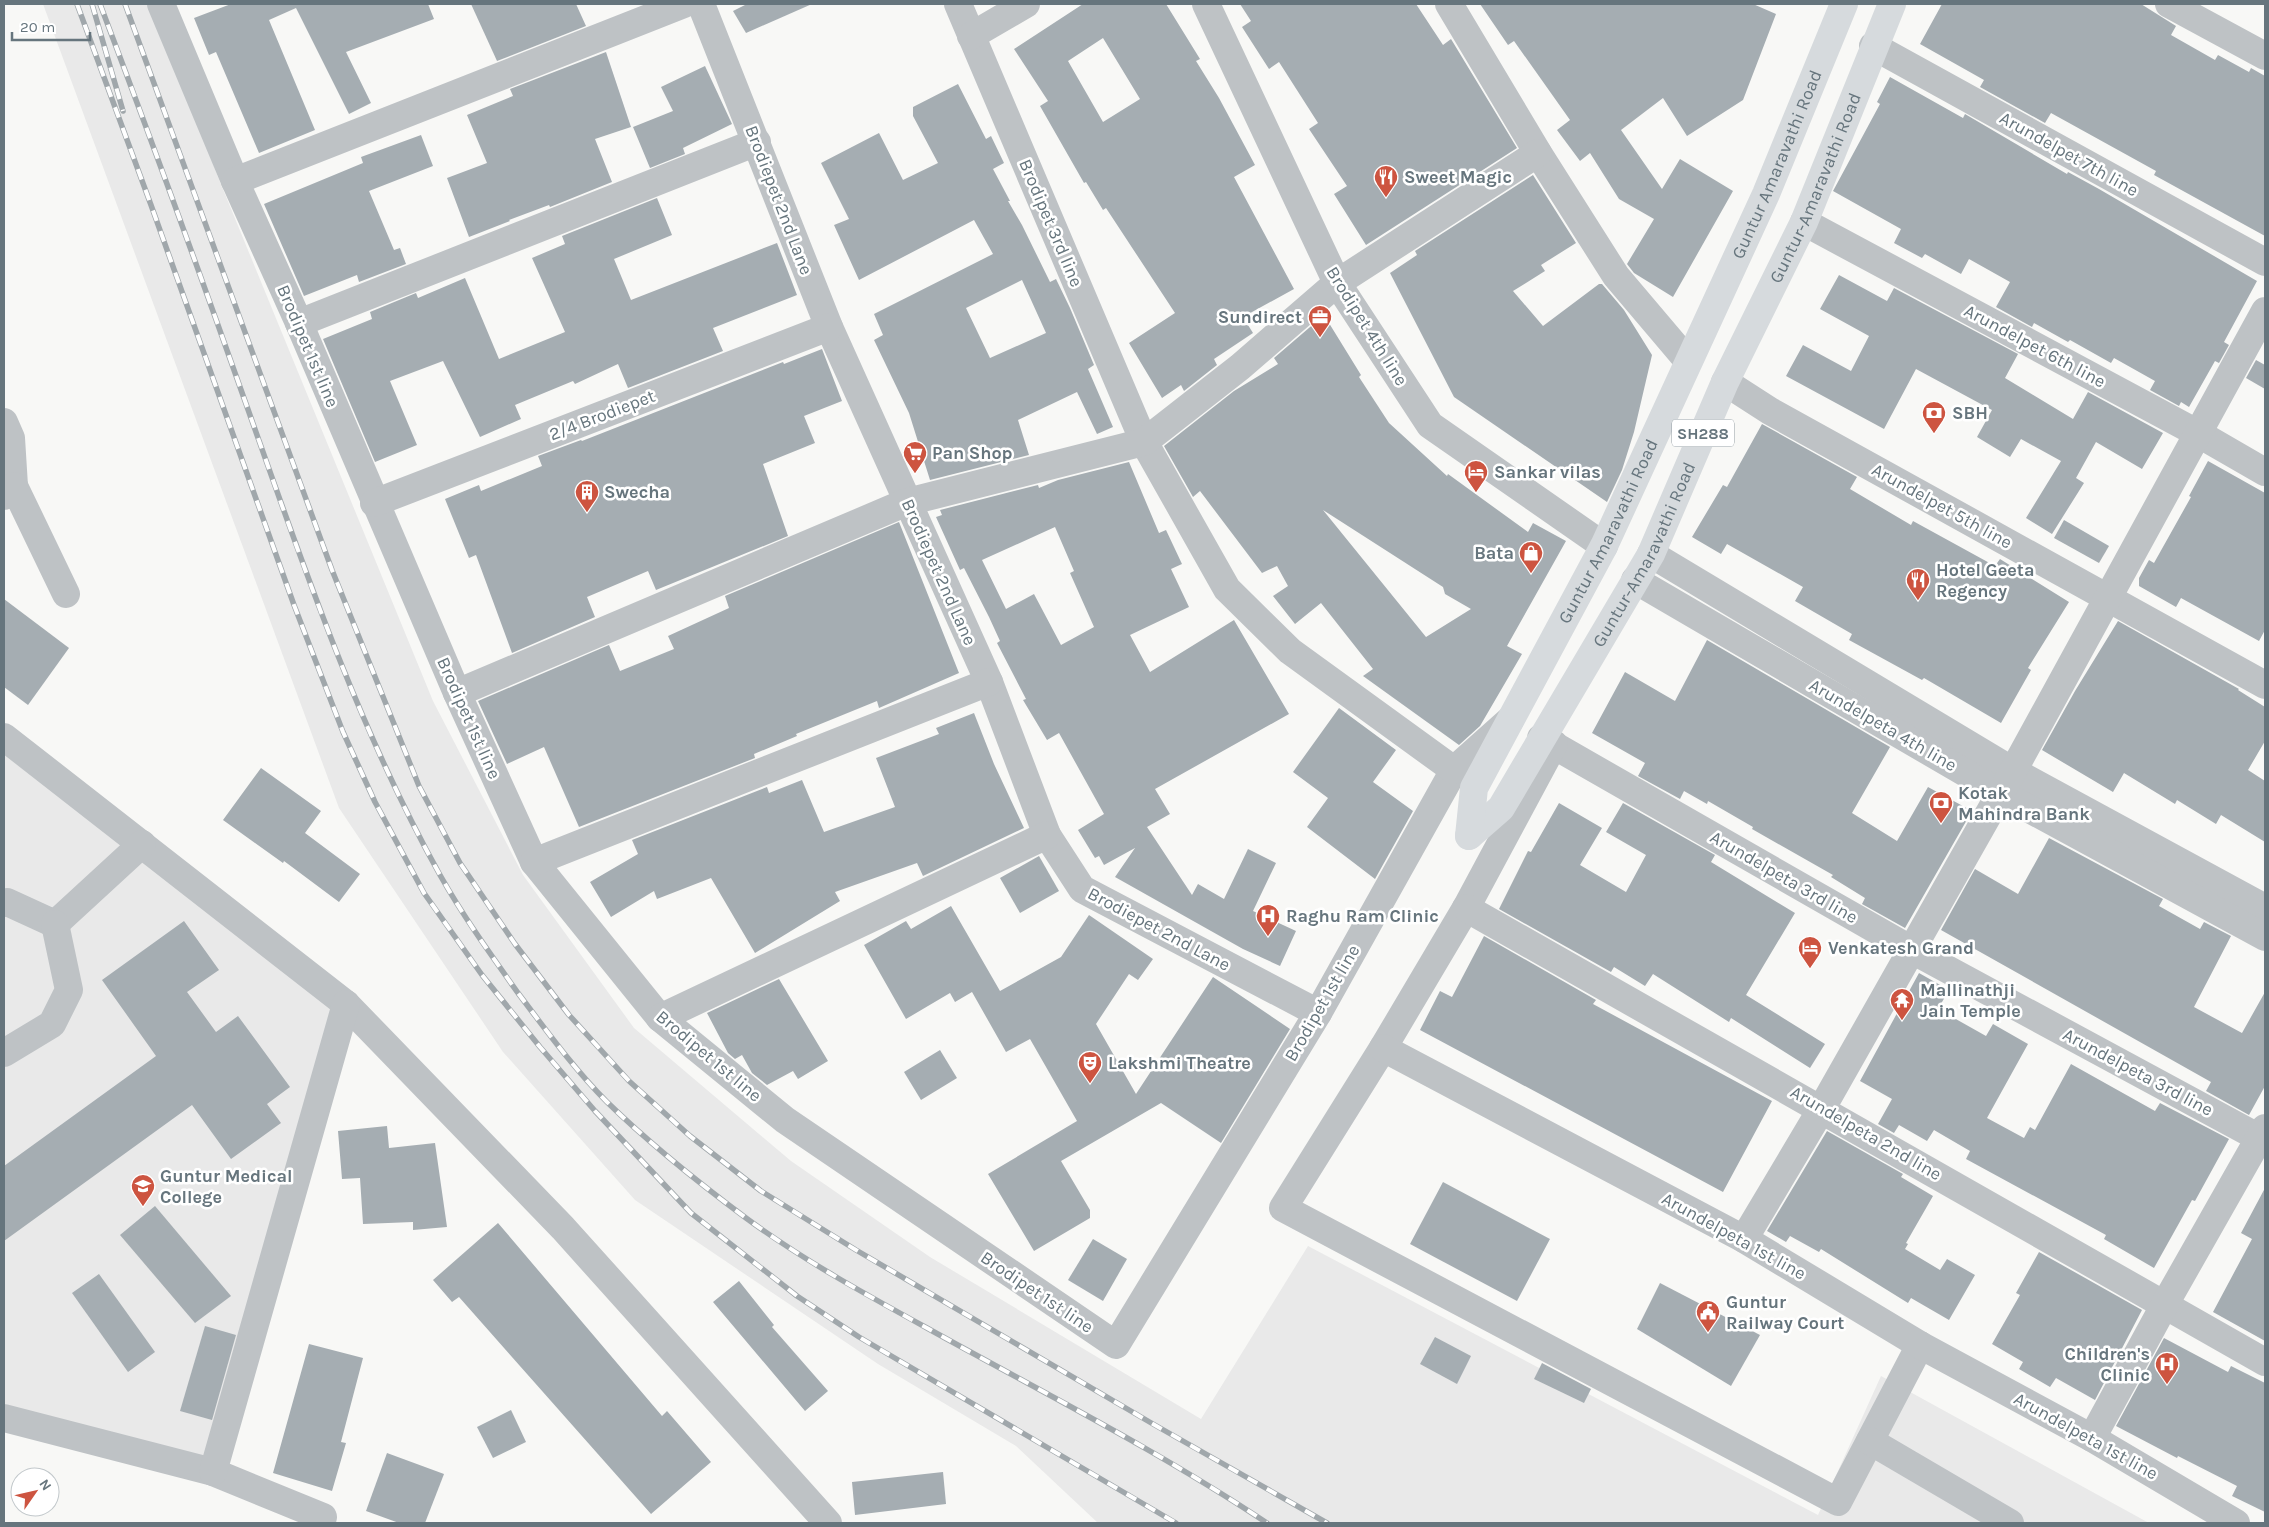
<svg xmlns="http://www.w3.org/2000/svg" width="2269" height="1527" viewBox="0 0 2269 1527" font-family="Karla,sans-serif">
<style>
.built{fill:#e9e9e9}
.building{fill:#a5adb2;fill-rule:evenodd}
.lines{fill:none;stroke-linecap:round;stroke-linejoin:round}
.minor{stroke:#bec2c5;stroke-width:28}
.major{stroke:#d6dadd;stroke-width:28}
.rail-casing{stroke:#a0a7ab;stroke-width:5.5}
.rail{stroke:#fff;stroke-width:4;stroke-dasharray:11;stroke-linecap:butt}
.labels{text-anchor:middle;dominant-baseline:central;stroke-width:5;stroke-linejoin:round;paint-order:stroke}
.shield{fill:#fff;stroke:#949ea4;stroke-width:1}
.shield-label{font-size:16px;font-weight:bold;fill:#66757d}
.street-label{font-size:18px;fill:#66757d;stroke:#fff}
.poi-label{font-size:18px;font-weight:bold;fill:#66757d;stroke:#fff;text-anchor:start}
</style>
<rect width="100%" height="100%" fill="#f8f8f6"/>
<g class="built">
<polygon points="43,4 152,4 218,177 433,701 523,875 634,1028 791,1161 930,1257 1201,1419 1308,1246 1818,1515 1881,1376 2149,1523 1098,1523 1016,1446 878,1364 635,1200 503,1052 339,808"/>
<polygon points="4,755 341,1004 208,1466 4,1409"/>
</g>
<g class="building">
<polygon points="231,4 428,4 434,19 346,52 371,103 349,114 296,8 269,20 315,130 259,153 216,52 209,55 194,18"/>
<polygon points="471,4 576,4 586,26 497,61"/>
<polygon points="747,4 812,4 746,33 733,11"/>
<path d="M1083,4H1166L1200,59L1196,61L1219,98L1255,165L1234,177L1294,289L1243,317L1253,333L1214,359L1217,365L1184,391L1181,385L1162,398L1129,343L1175,313L1106,208L1103,210L1086,182L1084,183L1040,106L1048,101L1014,49ZM1103,38L1140,99L1103,122L1068,61Z"/>
<polygon points="1240,4 1416,4 1443,45 1451,39 1517,148 1366,245 1334,194 1347,186 1309,129 1318,123 1279,62 1269,69 1242,27 1251,21"/>
<polygon points="1480,4 1753,4 1776,14 1743,100 1687,136 1663,98 1621,130 1662,189 1680,159 1733,191 1673,297 1634,273 1627,264 1654,219 1619,199 1590,153 1580,161 1557,130 1570,120 1514,41 1508,45"/>
<polygon points="1942,4 2141,4 2176,26 2171,35 2215,60 2218,55 2249,72 2251,68 2265,76 2265,236 2154,175 2156,171 2051,113 2045,123 1980,87 1984,80 1920,44"/>
<polygon points="606,52 631,127 595,139 612,182 550,207 549,205 509,220 510,221 469,237 447,178 487,163 467,115 513,96 510,89"/>
<polygon points="705,66 732,124 683,148 685,154 650,168 633,127 673,111 661,87"/>
<polygon points="1890,77 1963,118 1965,114 2067,174 2068,172 2099,189 2257,281 2224,342 2229,345 2219,363 2215,361 2189,407 2181,402 2179,406 2150,390 2155,381 2114,358 2111,363 2070,340 2068,342 2034,323 2032,327 1996,307 2010,282 1969,259 1961,274 1925,254 1922,258 1894,243 1901,229 1833,191 1880,104 1877,102"/>
<path d="M958,84L986,139L991,136L1004,163L993,169L1010,201H1008L1022,225L1050,282L1056,279L1070,308L1094,365L1088,369L1113,427L1097,434L1077,392L1018,420L1029,455L930,480L909,413L874,340L883,335L874,314L993,254L974,220L859,280L834,225L849,219L821,163L879,133L903,180L938,163L913,116V107ZM1022,280L1046,333L990,358L966,308Z"/>
<polygon points="421,135 433,166 369,191 394,250 400,248 406,264 359,282 357,275 304,296 264,204 363,163 361,157"/>
<polygon points="1533,175 1576,243 1541,265 1545,271 1513,291 1543,326 1599,284 1602,284 1624,310 1652,355 1634,432 1622,470 1607,502 1454,397 1390,273 1417,255 1415,251"/>
<polygon points="657,198 672,235 614,259 631,300 777,243 797,295 713,328 723,351 628,388 618,364 575,384 573,381 515,405 521,419 480,437 443,361 390,381 417,445 375,462 323,339 372,319 370,312 416,293 418,298 465,278 499,359 565,332 532,258 565,244 562,236"/>
<polygon points="1839,275 1887,301 1894,288 2018,354 2005,378 2073,419 2088,392 2163,433 2142,469 2096,442 2076,478 2084,483 2052,534 2026,518 2061,461 2021,439 2010,457 1977,437 1992,410 1916,369 1884,429 1786,376 1803,345 1851,371 1869,336 1820,309"/>
<path d="M1324,315L1361,375L1359,377L1389,423L1447,476L1448,474L1528,532L1533,523L1566,541L1507,646L1522,654L1480,726L1459,745L1363,676L1373,669L1321,603L1295,624L1273,596L1288,586L1277,566L1262,573L1200,491L1193,497L1164,446L1234,391L1278,364L1274,358ZM1323,510L1443,587L1445,594L1471,609L1426,637Z"/>
<polygon points="822,349 842,401 804,416 815,443 763,464 788,536 656,590 648,571 587,597 595,617 512,653 476,555 469,558 445,499 479,485 481,491 542,466 538,456 581,440 582,441 783,362 784,364"/>
<polygon points="2256,360 2265,365 2265,389 2246,378"/>
<polygon points="1762,424 1857,477 1850,489 1911,525 1913,521 1995,566 2000,559 2069,602 2028,668 2031,670 2001,723 1924,678 1922,680 1849,640 1852,634 1795,601 1803,587 1727,544 1721,554 1692,537 1723,485 1727,487"/>
<polygon points="2208,461 2265,493 2265,630 2259,641 2181,598 2176,607 2139,586 2139,578 2149,560 2154,563 2191,497 2189,496"/>
<path d="M1129,462L1159,533L1166,530L1182,564L1171,569L1189,607L1130,635L1150,672L1234,620L1289,714L1155,789L1170,814L1147,827L1192,895L1198,884L1224,899L1248,849L1276,863L1253,911L1296,931L1280,966L1243,949L1115,877L1135,848L1104,865L1099,856L1095,858L1078,830L1104,814L1059,733L1047,740L1023,700L1026,699L997,643L1000,641L989,617L964,568L960,570L936,517L942,515L940,510L1038,485L1039,488L1058,480ZM1055,527L1074,571L1070,573L1094,627L1061,645L1034,594L1006,609L982,560Z"/>
<polygon points="2064,520 2109,546 2099,563 2054,538"/>
<polygon points="899,522 959,673 879,708 877,701 796,734 797,736 754,754 755,758 579,827 544,747 507,764 478,701 609,645 620,671 674,649 668,636 729,608 725,596"/>
<polygon points="4,599 69,648 28,705 4,687"/>
<polygon points="2118,621 2239,689 2238,690 2265,707 2265,741 2248,770 2265,781 2265,842 2221,815 2216,824 2177,800 2175,804 2124,773 2113,792 2042,750 2075,691"/>
<polygon points="1707,640 1890,747 1852,813 1897,841 1928,787 1972,811 1905,928 1862,904 1865,898 1831,877 1833,875 1752,829 1753,827 1708,801 1707,804 1684,791 1680,799 1638,776 1645,763 1592,733 1625,672 1675,701"/>
<polygon points="1339,708 1396,750 1373,782 1413,811 1375,879 1307,827 1328,798 1293,772"/>
<polygon points="974,713 994,764 1024,828 923,876 917,863 835,892 840,901 755,953 711,878 657,899 654,891 611,917 590,882 638,854 632,840 767,787 769,793 802,780 824,832 895,807 876,758 939,734 936,728"/>
<polygon points="261,768 321,811 305,833 360,874 339,902 284,861 283,863 223,820"/>
<polygon points="1559,803 1602,828 1580,865 1626,892 1646,855 1606,832 1623,803 1715,855 1711,862 1795,913 1746,995 1825,1044 1810,1068 1731,1018 1729,1022 1653,974 1645,986 1614,967 1611,972 1499,909 1528,851 1531,852"/>
<polygon points="2049,838 2163,899 2159,906 2200,929 2204,922 2231,936 2194,1007 2242,1033 2265,992 2265,1086 2249,1115 2206,1091 2211,1082 1941,930 1975,869 2018,894"/>
<polygon points="1039,856 1059,891 1020,913 1000,878"/>
<polygon points="951,906 1000,991 1061,957 1089,915 1153,959 1138,980 1129,974 1096,1024 1136,1094 1213,977 1290,1029 1221,1143 1161,1103 1061,1161 1090,1210 1090,1218 1034,1251 988,1174 1077,1121 1030,1039 1006,1052 972,992 955,1002 950,993 906,1019 864,945 906,921 911,929"/>
<polygon points="184,921 219,970 187,992 216,1032 238,1016 290,1087 267,1104 281,1123 231,1159 192,1105 4,1241 4,1166 156,1056 102,980"/>
<polygon points="1484,936 1596,1000 1593,1004 1772,1101 1723,1192 1420,1030 1440,991 1452,997"/>
<polygon points="1919,973 1949,990 1938,1009 1986,1036 1993,1024 2028,1044 1987,1118 2024,1138 2030,1127 2035,1130 2071,1064 2155,1111 2160,1103 2229,1139 2195,1201 2192,1200 2154,1268 2104,1239 2106,1235 1966,1159 1970,1151 1934,1130 1927,1141 1899,1125 1894,1133 1878,1124 1892,1099 1860,1081"/>
<polygon points="779,979 828,1061 798,1079 793,1071 767,1085 752,1073 742,1055 735,1059 728,1053 707,1013"/>
<polygon points="940,1050 957,1078 921,1100 904,1072"/>
<polygon points="387,1126 389,1148 435,1143 447,1227 413,1230 413,1222 363,1224 360,1178 342,1179 338,1131"/>
<polygon points="1827,1131 1903,1174 1901,1177 1933,1196 1906,1243 1908,1244 1905,1249 1940,1270 1947,1259 1975,1275 1949,1320 1911,1298 1908,1303 1821,1249 1819,1252 1790,1236 1786,1242 1767,1231"/>
<polygon points="1443,1182 1550,1239 1517,1301 1410,1244"/>
<polygon points="2265,1188 2265,1341 2213,1312 2252,1239 2241,1233"/>
<polygon points="155,1206 231,1296 195,1323 120,1235"/>
<polygon points="498,1223 662,1416 667,1411 711,1462 651,1514 459,1297 452,1302 433,1280"/>
<polygon points="1093,1239 1127,1259 1103,1301 1068,1280"/>
<polygon points="2039,1252 2142,1310 2095,1400 2056,1378 2050,1387 2019,1369 2023,1362 1992,1344 2020,1295 2016,1293"/>
<polygon points="99,1274 155,1352 128,1372 72,1293"/>
<polygon points="739,1281 774,1325 772,1327 828,1391 805,1411 713,1302"/>
<polygon points="1660,1283 1760,1335 1731,1386 1637,1329"/>
<polygon points="205,1326 236,1335 212,1420 180,1411"/>
<polygon points="1435,1337 1471,1356 1457,1384 1420,1364"/>
<polygon points="2164,1338 2228,1372 2231,1366 2265,1383 2265,1512 2232,1496 2237,1486 2178,1456 2177,1458 2116,1426"/>
<polygon points="309,1344 363,1358 341,1442 346,1443 332,1491 273,1473"/>
<polygon points="1542,1363 1591,1389 1584,1403 1534,1379"/>
<polygon points="511,1410 526,1442 493,1458 477,1427"/>
<polygon points="387,1453 444,1474 425,1523 399,1523 366,1511"/>
<polygon points="943,1472 946,1504 855,1515 852,1482"/>
</g>
<g class="lines">
<g class="minor">
<polyline points="161,4 235,181 299,323 457,693 534,862 660,1018 785,1120 1116,1345 1318,1013 1454,770"/>
<polyline points="701,4 829,327 989,682 1047,835 1082,889 1318,1013"/>
<polyline points="958,4 1144,442 1227,589 1290,651 1454,770 1510,720"/>
<polyline points="1206,4 1337,283 1430,425 1604,546"/>
<polyline points="1449,4 1538,153 1616,276 1688,361"/>
<polyline points="2169,4 2265,56"/>
<polyline points="971,36 1026,4"/>
<polyline points="1873,46 2265,262"/>
<polyline points="235,181 684,4"/>
<polyline points="1804,222 2199,434 2265,472"/>
<polyline points="299,323 757,142"/>
<polyline points="1725,382 1770,411 2265,685"/>
<polyline points="4,422 11,438 14,486 4,496"/>
<polyline points="14,486 66,594"/>
<polyline points="374,503 829,327"/>
<polyline points="1651,554 2013,771 2265,908"/>
<polyline points="1635,580 2000,793 2265,937"/>
<polyline points="457,693 907,502 1144,442 1240,367 1337,283 1538,153"/>
<polyline points="4,737 346,1004 563,1228 828,1523"/>
<polyline points="1541,738 1910,949 2265,1141"/>
<polyline points="1554,744 1466,908 1383,1048 1283,1208 1838,1502 1920,1345"/>
<polyline points="534,862 989,682"/>
<polyline points="4,903 7,902 55,924"/>
<polyline points="1466,908 2265,1362"/>
<polyline points="55,924 142,844"/>
<polyline points="660,1018 1047,835"/>
<polyline points="1383,1048 1744,1239 1920,1345 2092,1438 2236,1523"/>
<polyline points="4,1053 52,1024 69,990 55,924"/>
<polyline points="1744,1239 1822,1108 2013,771 2265,311"/>
<polyline points="4,1418 213,1472 323,1517 321,1523"/>
<polyline points="2092,1438 2165,1304 2265,1128"/>
<polyline points="1870,1441 2010,1523"/>
<polyline points="213,1472 346,1004"/>
</g>
<g class="major">
<path id="s1" d="M1469,836L1501,808L1651,554L1725,382L1804,222L1892,4"/>
<path id="s2" d="M1469,836L1474,788L1604,546L1766,194L1844,4"/>
</g>
<g class="rail-casing">
<g id="rail">
<polyline points="77,4 151,205 294,605 343,732 375,802 424,893 482,975 540,1047 595,1111 691,1213 797,1296 859,1337 1176,1523"/>
<polyline points="92,4 123,111"/>
<path d="M100,4C150,136 198,268 245,401C302,562 357,726 440,875C463,916 491,955 518,993C546,1030 574,1069 607,1102C649,1143 699,1183 746,1218C803,1260 865,1294 927,1328C1040,1391 1159,1451 1267,1523"/>
<polyline points="125,4 332,570 419,786 460,863 515,944 569,1015 629,1081 690,1136 761,1191 856,1250 1153,1424 1327,1523"/>
</g>
</g>
<use href="#rail" class="rail"/>
</g>
<defs>
<g id="restaurant-pin" transform="scale(1.25)"><path d="M0 17L-7.5 6A9.5 9.5 0 1 1 7.5 6Z" fill="#cd5440" stroke="#fff"/><path d="M-5-6h1v4h1v-4h1v4h1v-4h1v5L-1.5 .5V6h-2V.5L-5-1ZM5-6V6H3V1.5H1.5Q1.5-4 5-6Z" fill="#fff"/></g>
<g id="office-pin" transform="scale(1.25)"><path d="M0 17L-7.5 6A9.5 9.5 0 1 1 7.5 6Z" fill="#cd5440" stroke="#fff"/><path d="M-6-3h4V-5.5h4V-3h4V5H-6ZM-1-4.5V-3h2v-1.5ZM-6 0V1H6V0Z" fill="#fff"/></g>
<g id="bank-pin" transform="scale(1.25)"><path d="M0 17L-7.5 6A9.5 9.5 0 1 1 7.5 6Z" fill="#cd5440" stroke="#fff"/><path d="M-6-4H6V4H-6ZM0-2.3a2.3 2.3 0 1 0 0 4.6a2.3 2.3 0 1 0 0-4.6Z" fill="#fff"/></g>
<g id="supermarket-pin" transform="scale(1.25)"><path d="M0 17L-7.5 6A9.5 9.5 0 1 1 7.5 6Z" fill="#cd5440" stroke="#fff"/><path d="M-6-5.5h2.5l.6 2H6L4.5 2H-2.5L-4.4-4H-6ZM-1.5 3.2a1.3 1.3 0 1 0 .1 0ZM3 3.2a1.3 1.3 0 1 0 .1 0Z" fill="#fff"/></g>
<g id="hotel-pin" transform="scale(1.25)"><path d="M0 17L-7.5 6A9.5 9.5 0 1 1 7.5 6Z" fill="#cd5440" stroke="#fff"/><path d="M-6-4.5h1.5V1H6V5H4.5V3h-9V5H-6ZM-4 0a1.8 1.8 0 1 1 3.6 0ZM.5 0V-2.5h3Q6-2.5 6 0Z" fill="#fff"/></g>
<g id="building-pin" transform="scale(1.25)"><path d="M0 17L-7.5 6A9.5 9.5 0 1 1 7.5 6Z" fill="#cd5440" stroke="#fff"/><path d="M-4-6H4V6H1V3H-1V6H-4ZM-2.5-4.3h1.7v1.8h-1.7ZM.8-4.3h1.7v1.8H.8ZM-2.5-1h1.7V.8h-1.7ZM.8-1h1.7V.8H.8Z" fill="#fff"/></g>
<g id="shop-pin" transform="scale(1.25)"><path d="M0 17L-7.5 6A9.5 9.5 0 1 1 7.5 6Z" fill="#cd5440" stroke="#fff"/><path d="M-5-2.5h2.3a2.7 3.5 0 0 1 5.4 0H5L5.5 6h-11ZM-1.5-2.5h3a1.5 2.3 0 0 0-3 0Z" fill="#fff"/></g>
<g id="hospital-pin" transform="scale(1.25)"><path d="M0 17L-7.5 6A9.5 9.5 0 1 1 7.5 6Z" fill="#cd5440" stroke="#fff"/><path d="M-5-5h3v3.5h4V-5h3V5h-3V1.5h-4V5h-3Z" fill="#fff"/></g>
<g id="temple-pin" transform="scale(1.25)"><path d="M0 17L-7.5 6A9.5 9.5 0 1 1 7.5 6Z" fill="#cd5440" stroke="#fff"/><path d="M0-6L5-2H3V0L6.5 2.5H4V6H1.5V3h-3V6H-4V2.5H-6.5L-3 0V-2H-5Z" fill="#fff"/></g>
<g id="theatre-pin" transform="scale(1.25)"><path d="M0 17L-7.5 6A9.5 9.5 0 1 1 7.5 6Z" fill="#cd5440" stroke="#fff"/><path d="M-5-5.5Q0-4 5-5.5V0Q5 5 0 6Q-5 5-5 0ZM-3.3-2.5H-1v1.5H-3.3ZM1-2.5H3.3v1.5H1ZM-2.8 1Q0 5.5 2.8 1Z" fill="#fff"/></g>
<g id="university-pin" transform="scale(1.25)"><path d="M0 17L-7.5 6A9.5 9.5 0 1 1 7.5 6Z" fill="#cd5440" stroke="#fff"/><path d="M0-5L7-2L0 1L-7-2ZM-4 1L0 2.5L4 1V4Q0 6-4 4Z" fill="#fff"/></g>
<g id="civic-pin" transform="scale(1.25)"><path d="M0 17L-7.5 6A9.5 9.5 0 1 1 7.5 6Z" fill="#cd5440" stroke="#fff"/><path d="M-.6-6.5H3V-4.5H.6V-3L4-1V1h2V6H-6V1h2V-1L-.6-3ZM-1.2 2.5V6h2.4V2.5Z" fill="#fff"/></g>
</defs>
<g fill-rule="evenodd">
<use href="#restaurant-pin" x="1386" y="177"/>
<use href="#office-pin" x="1320" y="317"/>
<use href="#bank-pin" x="1934" y="413"/>
<use href="#supermarket-pin" x="915" y="453"/>
<use href="#hotel-pin" x="1476" y="472"/>
<use href="#building-pin" x="587" y="492"/>
<use href="#shop-pin" x="1531" y="553"/>
<use href="#restaurant-pin" x="1918" y="580"/>
<use href="#bank-pin" x="1941" y="803"/>
<use href="#hospital-pin" x="1268" y="916"/>
<use href="#hotel-pin" x="1810" y="948"/>
<use href="#temple-pin" x="1902" y="1000"/>
<use href="#theatre-pin" x="1090" y="1063"/>
<use href="#university-pin" x="143" y="1186"/>
<use href="#civic-pin" x="1708" y="1312"/>
<use href="#hospital-pin" x="2167" y="1364"/>
</g>
<g class="labels">
<rect class="shield" x="1672" y="419.5" width="62" height="27" rx="4"/>
<g class="shield-label">
<text x="1703" y="433">SH288</text>
</g>
<g class="street-label">
<text transform="translate(2069 154) rotate(29)">Arundelpet 7th line</text>
<text stroke="none"><textPath href="#s2" startOffset="742">Guntur Amaravathi Road</textPath></text>
<text stroke="none"><textPath href="#s1" startOffset="739">Guntur-Amaravathi Road</textPath></text>
<text transform="translate(779 200) rotate(69)">Brodiepet 2nd Lane</text>
<text transform="translate(1051 223) rotate(67)">Brodipet 3rd line</text>
<text transform="translate(1367 326) rotate(58)">Brodipet 4th line</text>
<text transform="translate(308 346) rotate(67)">Brodipet 1st line</text>
<text transform="translate(2035 346) rotate(28)">Arundelpet 6th line</text>
<text transform="translate(602 415) rotate(-21)">2/4 Brodiepet</text>
<text transform="translate(1942 506) rotate(29)">Arundelpet 5th line</text>
<text stroke="none"><textPath href="#s2" startOffset="338">Guntur Amaravathi Road</textPath></text>
<text stroke="none"><textPath href="#s1" startOffset="334">Guntur-Amaravathi Road</textPath></text>
<text transform="translate(939 572) rotate(66)">Brodiepet 2nd Lane</text>
<text transform="translate(469 718) rotate(66)">Brodipet 1st line</text>
<text transform="translate(1883 725) rotate(30)">Arundelpeta 4th line</text>
<text transform="translate(1784 877) rotate(30)">Arundelpeta 3rd line</text>
<text transform="translate(1159 929) rotate(28)">Brodiepet 2nd Lane</text>
<text transform="translate(1322 1003) rotate(-60)">Brodipet 1st line</text>
<text transform="translate(709 1056) rotate(40)">Brodipet 1st line</text>
<text transform="translate(2138 1072) rotate(28)">Arundelpeta 3rd line</text>
<text transform="translate(1866 1133) rotate(30)">Arundelpeta 2nd line</text>
<text transform="translate(1734 1236) rotate(29)">Arundelpeta 1st line</text>
<text transform="translate(1037 1292) rotate(34)">Brodipet 1st line</text>
<text transform="translate(2086 1436) rotate(29)">Arundelpeta 1st line</text>
</g>
<g class="poi-label">
<text x="1404" y="177">Sweet Magic</text>
<text x="1302" y="317" text-anchor="end">Sundirect</text>
<text x="1952" y="413">SBH</text>
<text x="932" y="453">Pan Shop</text>
<text x="1494" y="472">Sankar vilas</text>
<text x="604" y="492">Swecha</text>
<text x="1514" y="553" text-anchor="end">Bata</text>
<text x="1936" y="570">Hotel Geeta<tspan x="1936" dy="21">Regency</tspan></text>
<text x="1958" y="793">Kotak<tspan x="1958" dy="21">Mahindra Bank</tspan></text>
<text x="1286" y="916">Raghu Ram Clinic</text>
<text x="1828" y="948">Venkatesh Grand</text>
<text x="1920" y="990">Mallinathji<tspan x="1920" dy="21">Jain Temple</tspan></text>
<text x="1108" y="1063">Lakshmi Theatre</text>
<text x="160" y="1176">Guntur Medical<tspan x="160" dy="21">College</tspan></text>
<text x="1726" y="1302">Guntur<tspan x="1726" dy="21">Railway Court</tspan></text>
<text x="2150" y="1354" text-anchor="end">Children's<tspan x="2150" dy="21">Clinic</tspan></text>
</g>
</g>
<rect width="2269" height="1527" fill="none" stroke="#66757d" stroke-width="10"/>
<g transform="translate(35 1492) rotate(56)"><circle r="24" fill="#ffffff" stroke="#c2c8cb"/>
<path d="M0-4L9 19L0 12L-9 19Z" fill="#cd5440"/>
<text y="-8" font-size="14" font-weight="bold" text-anchor="middle" fill="#66757d">N</text>
</g>
<path d="M12 32v8h78v-8" fill="none" stroke="#66757d" stroke-width="2.5"/>
<text x="20" y="32" font-size="15" fill="#66757d" stroke="#ffffff" stroke-width="4" paint-order="stroke">20 m</text>
</svg>
